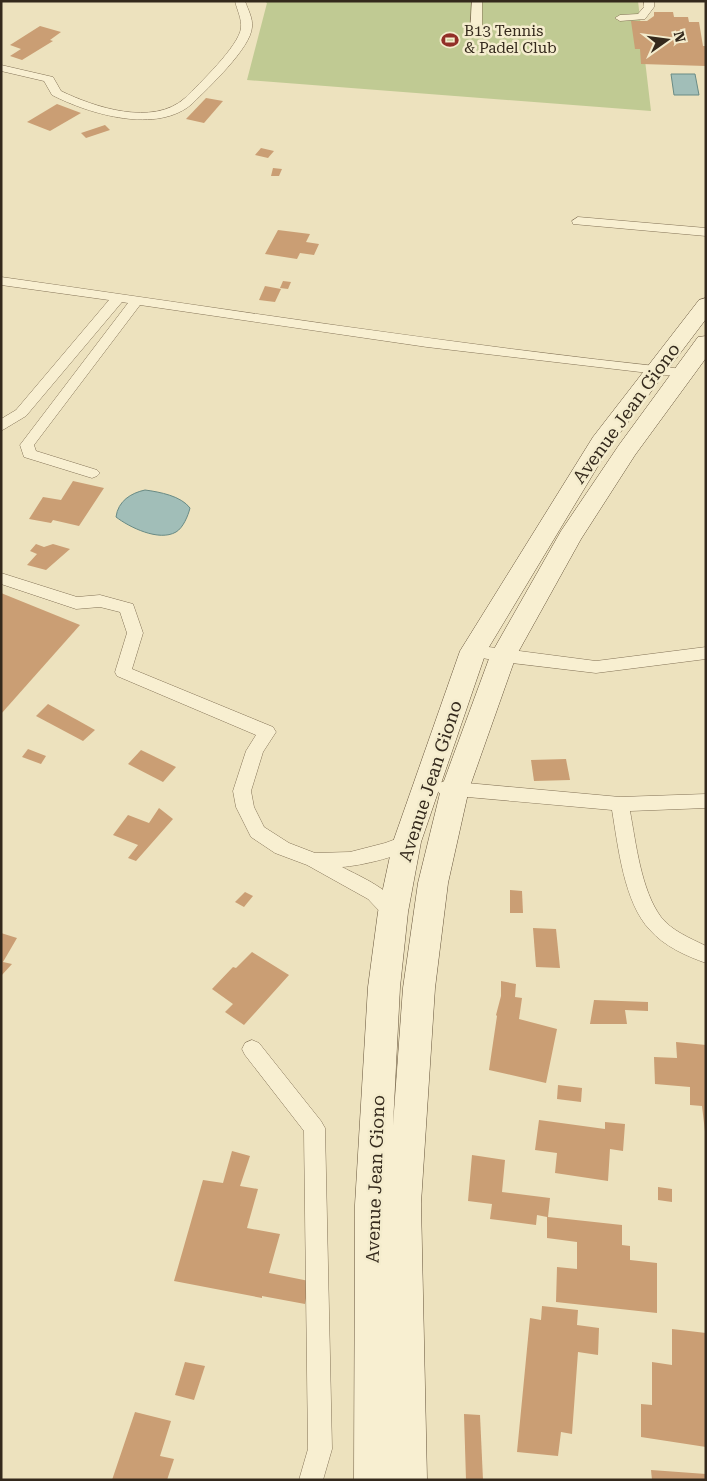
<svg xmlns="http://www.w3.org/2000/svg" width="707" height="1481" viewBox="0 0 707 1481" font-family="'Roboto Serif',serif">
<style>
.green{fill:#c0ca93}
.water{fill:#a1beb8;stroke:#698b85}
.building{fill:#ca9e74}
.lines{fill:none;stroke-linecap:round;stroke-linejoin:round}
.lane-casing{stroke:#847357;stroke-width:1}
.secondary-casing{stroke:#66543b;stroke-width:1}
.lane{fill:#f8efd1;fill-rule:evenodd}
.secondary{fill:#f8efd1;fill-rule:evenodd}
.labels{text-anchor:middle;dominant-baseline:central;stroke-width:5;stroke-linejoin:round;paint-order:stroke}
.far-poi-label{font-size:15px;fill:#34291c;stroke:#f4eccd;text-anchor:start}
.street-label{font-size:18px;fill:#34291c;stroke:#f4eccd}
</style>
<rect width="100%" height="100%" fill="#ede2be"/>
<polygon class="green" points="264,1 638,1 651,111 247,80 267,3"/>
<g class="water">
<polygon points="671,74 695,74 699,95 674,95"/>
<path d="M145,490C160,492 181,496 190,508C188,516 183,528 176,532C159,542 129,527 116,517C118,501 131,493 145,490Z"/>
</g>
<g class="building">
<polygon points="654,12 673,12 674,17 688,17 689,22 699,22 703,46 706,46 706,66 641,64 640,49 635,49 631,21 647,21 654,16"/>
<polygon points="40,26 61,32 50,40 53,41 22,60 10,56 21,49 10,45"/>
<polygon points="206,98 223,101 204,123 186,119"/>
<polygon points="57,104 81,113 50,131 27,122"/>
<polygon points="105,125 110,130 86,138 81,133"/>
<polygon points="261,148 274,151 268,158 255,155"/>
<polygon points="273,168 282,169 279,176 271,176"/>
<polygon points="278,230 310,234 306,242 319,244 314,255 300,253 297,259 265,254"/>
<polygon points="283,281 291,282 288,289 280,288"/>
<polygon points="265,286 281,289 275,302 259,300"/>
<polygon points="73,481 104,488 79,526 53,520 51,523 29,519 43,497 61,500"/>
<polygon points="36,544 44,547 53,544 70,549 46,570 27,565 37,554 30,551"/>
<polygon points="1,593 80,625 1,714"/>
<polygon points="48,704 79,721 95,730 83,741 36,716"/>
<polygon points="28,749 46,756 41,764 22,757"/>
<polygon points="141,750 176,767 163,782 128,764"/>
<polygon points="566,759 570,780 534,781 531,760"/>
<polygon points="159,808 173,819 136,861 128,858 138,845 113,835 128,815 149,823"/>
<polygon points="510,890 522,891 523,913 510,913"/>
<polygon points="245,892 253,896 244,907 235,902"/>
<polygon points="533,928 556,929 560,968 536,967"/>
<polygon points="1,933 17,938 3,962 12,964 1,976"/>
<polygon points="252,952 289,975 244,1025 225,1012 233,1004 212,989 233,967 236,968"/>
<polygon points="501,981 516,984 515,997 522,998 519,1019 557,1029 546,1083 489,1070 497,1016 496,1015 501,996"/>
<polygon points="594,1000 648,1002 648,1011 625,1010 627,1024 590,1024"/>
<polygon points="676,1042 706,1045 706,1140 702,1106 690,1105 690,1087 655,1084 654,1057 677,1058"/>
<polygon points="558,1085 582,1088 581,1102 557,1099"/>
<polygon points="539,1120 605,1129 605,1122 625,1124 623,1151 610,1149 608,1181 555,1173 557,1153 535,1150"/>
<polygon points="232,1151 250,1156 240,1186 258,1189 247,1228 280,1234 269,1273 309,1281 305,1304 262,1296 262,1298 174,1281 203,1180 223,1183"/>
<polygon points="472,1155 505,1160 502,1192 550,1198 548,1217 622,1225 622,1245 630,1246 630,1260 657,1263 657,1313 556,1302 557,1267 577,1269 577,1242 547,1238 547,1217 537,1215 536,1225 490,1219 492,1204 468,1201"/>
<polygon points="658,1187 672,1189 672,1202 658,1200"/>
<polygon points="542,1306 578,1310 577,1325 599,1328 598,1355 578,1352 572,1434 561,1432 558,1456 517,1452 530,1318 541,1320"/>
<polygon points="672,1329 706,1333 706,1447 641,1437 641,1404 652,1405 652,1362 672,1365"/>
<polygon points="185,1362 205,1366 194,1400 175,1395"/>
<polygon points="135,1412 171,1421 160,1456 174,1459 167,1480 112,1480"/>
<polygon points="464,1414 480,1415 483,1480 466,1480"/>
<polygon points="651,1470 706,1474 706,1480 652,1480"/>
</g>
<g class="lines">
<g class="lane-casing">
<g id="lane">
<path d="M235,1H245C248,10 253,18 252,27C251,48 208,88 193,103C158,135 89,114 52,95L44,81L1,71V65L53,77L61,91C94,107 153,127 185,98C199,84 239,46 241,28C242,19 237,10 235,1Z"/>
<polygon points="472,1 482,1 482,34 476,37 470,34"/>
<polygon points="644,1 654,1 654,7 645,19 620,21 615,18 620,15 638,14 644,7"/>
<polygon points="578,217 706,228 706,236 573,224 572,221"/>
<path d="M1,277C227,309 454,345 683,369L688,370L690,373L688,376L683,377L427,347L140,305L34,445L36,451L97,470L100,473L97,476L92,478L24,457L20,445L128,303L122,302L26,416L1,431V419L16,410L109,300L1,285Z"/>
<path d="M1,573L77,597L100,595L133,604L143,633L132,669L273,727L276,732L263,752L251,791L254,807L264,827L289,843L315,853L350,852L385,843L407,835L414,837L416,842C409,856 358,866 342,867C363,878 391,889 403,912L400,918L393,920L386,918L368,899L307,865L275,853L251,837L236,807L233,791L246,751L256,735L117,676L115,672L127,633L120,612L100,607L76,609L1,584Z"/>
<polygon points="473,645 596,661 706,647 706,659 596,673 503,662 467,655 465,651 467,647"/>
<path d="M445,781L620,797L706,794V808L630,811C636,843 641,890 661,917C672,931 690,938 706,946V963C686,956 664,946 650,930C624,903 618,846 612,810L445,795L439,793L436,788L439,783Z"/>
<polygon points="252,1040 259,1043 321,1121 325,1128 332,1449 323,1480 299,1480 308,1449 304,1131 245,1055 242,1049 245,1043"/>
</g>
</g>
<g class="secondary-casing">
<polygon id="secondary" points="706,298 706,319 610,446 486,652 421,842 408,912 400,987 393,1125 403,988 418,883 441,789 490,656 561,531 619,445 698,337 706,336 706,358 635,455 581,539 516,656 469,789 448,883 435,988 421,1203 427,1480 354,1480 355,1205 368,987 378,912 393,842 460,651 593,437 699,300"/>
</g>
<use href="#lane" class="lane"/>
<use href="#secondary" class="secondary"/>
</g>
<defs>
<g id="stadium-bare" transform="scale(1.35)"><path d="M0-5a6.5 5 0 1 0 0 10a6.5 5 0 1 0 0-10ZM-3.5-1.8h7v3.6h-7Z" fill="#922f28" stroke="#f4eccd" stroke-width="2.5" paint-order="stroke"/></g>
</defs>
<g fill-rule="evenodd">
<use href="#stadium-bare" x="450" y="40"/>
</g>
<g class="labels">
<g class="far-poi-label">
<text x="464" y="31">B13 Tennis<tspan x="464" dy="17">&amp; Padel Club</tspan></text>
</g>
<g class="street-label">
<text transform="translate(626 413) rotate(-54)">Avenue Jean Giono</text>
<text transform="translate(430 781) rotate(-72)">Avenue Jean Giono</text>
<text transform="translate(375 1179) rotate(-88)">Avenue Jean Giono</text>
</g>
</g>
<rect width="707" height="1481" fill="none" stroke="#34291c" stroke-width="5"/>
<g transform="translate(667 40) rotate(76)" stroke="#f4eccd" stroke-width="4" paint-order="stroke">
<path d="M0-4L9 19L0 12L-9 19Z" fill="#34291c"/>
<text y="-8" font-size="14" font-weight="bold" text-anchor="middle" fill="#34291c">N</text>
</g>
</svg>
